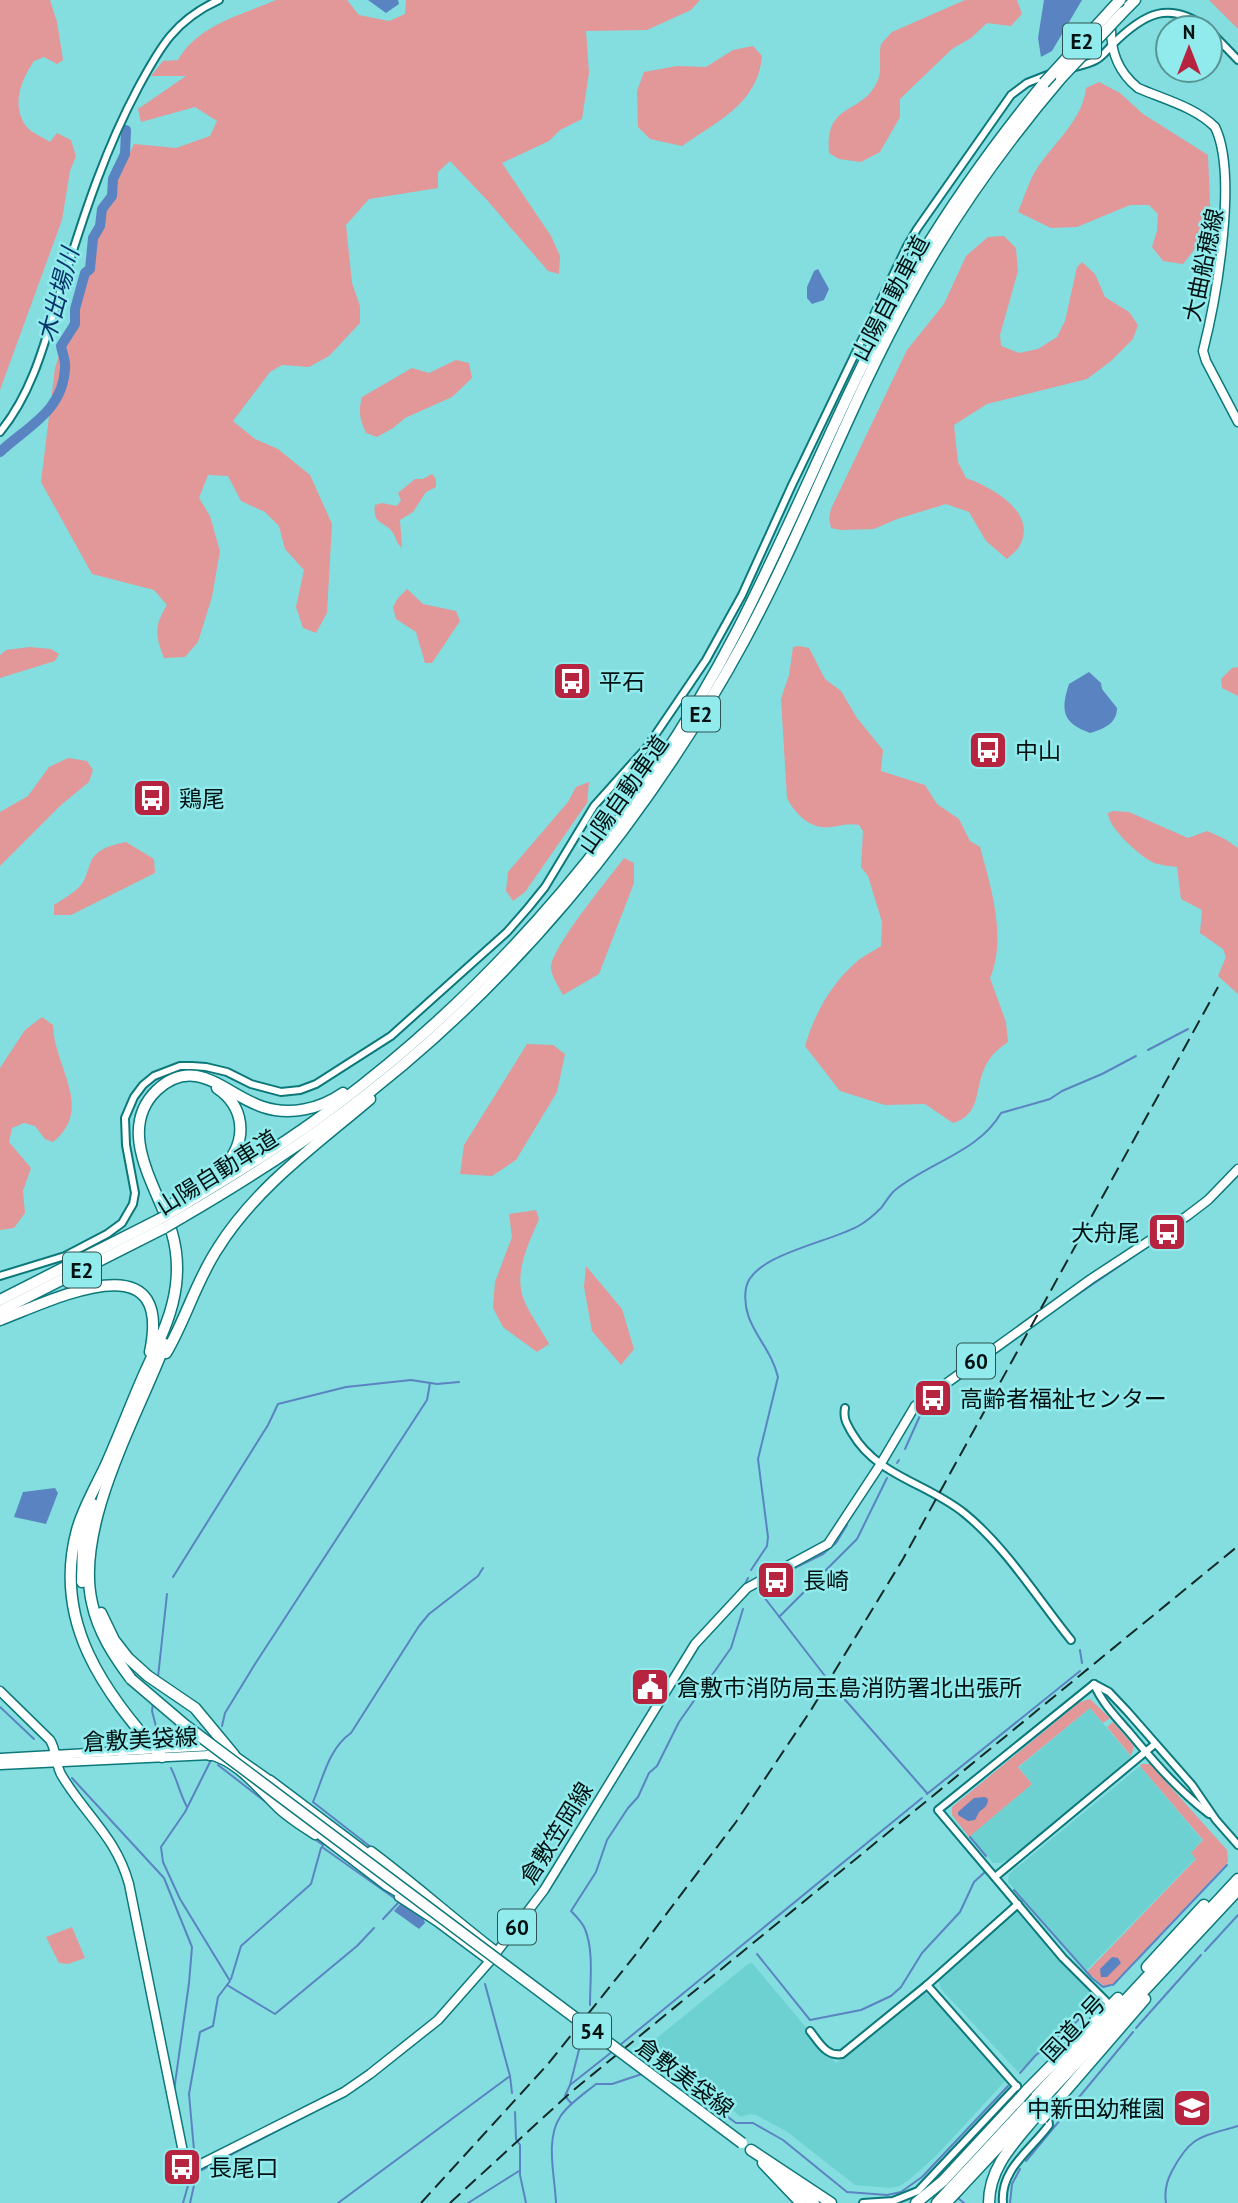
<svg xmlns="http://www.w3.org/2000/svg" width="1238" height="2203" viewBox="0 0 1238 2203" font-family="'PT Sans','Noto Sans JP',sans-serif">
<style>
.built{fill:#6dd1d2}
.green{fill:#e29799}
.water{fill:#5a84c1}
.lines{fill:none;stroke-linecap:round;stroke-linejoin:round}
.stream{stroke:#5a84c1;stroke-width:2}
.river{stroke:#5a84c1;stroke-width:10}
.minor-casing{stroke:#0c787a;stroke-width:10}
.major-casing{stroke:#0c787a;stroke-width:11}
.highway-casing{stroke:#0c787a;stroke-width:13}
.minor{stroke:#fff;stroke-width:6}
.major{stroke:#fff;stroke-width:8}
.highway{stroke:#fff;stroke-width:10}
.rail{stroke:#112929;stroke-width:2;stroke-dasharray:14 7;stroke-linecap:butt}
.highway-bridge-casing{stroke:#0c787a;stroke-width:13;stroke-linecap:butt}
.highway-bridge{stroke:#fff;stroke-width:10}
.labels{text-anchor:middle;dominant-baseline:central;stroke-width:5;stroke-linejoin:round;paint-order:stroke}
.shield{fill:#91ebec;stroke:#2c5253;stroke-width:2}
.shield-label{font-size:21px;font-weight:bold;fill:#011111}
.street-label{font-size:23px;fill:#011111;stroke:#91ebec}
.poi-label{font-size:23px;fill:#011111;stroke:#91ebec;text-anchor:start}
.water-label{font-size:24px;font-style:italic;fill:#07336a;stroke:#91ebec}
</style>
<rect width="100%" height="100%" fill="#84dedf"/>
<g class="built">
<polygon points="1090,1708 1132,1758 1008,1862 1006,1860 1000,1863 993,1863 970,1836 1032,1784 1019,1767"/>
<polygon points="1140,1766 1202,1840 1191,1853 1196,1858 1086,1971 1008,1882 1009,1874"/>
<polygon points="1015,1909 1019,1910 1073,1974 1098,1997 1071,2025 1018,2072 941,1989 939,1981 940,1977"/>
<polygon points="752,1963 836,2063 924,1993 931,1996 1006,2080 936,2156 910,2179 900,2186 890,2188 855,2185 786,2131 756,2115 750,2114 741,2117 647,2046 748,1964"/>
</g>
<g class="green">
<path d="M0,0H50L57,22L63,60L57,64L44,57L34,61C21,80 11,105 26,126C31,133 43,137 50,142L57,133L71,140L76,156L70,171L62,220L0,390Z"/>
<path d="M276,0H347L359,15L389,21L405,14L406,0H700L691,10L647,30L586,31L589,73L582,119L560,130L549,141L502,163L551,236L560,256L559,274L548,271L487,200L450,161L438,172V188L369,199L346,225L352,283L360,306V323L329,356L309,367L282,365L270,372L233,421L255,439L278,449L310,475L332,524L327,613L316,633L303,628L296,607L304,570L285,549L279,526L265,512L241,501L228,476L208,475L199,498L210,516L220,551L212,597L198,642L185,657L164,658C155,635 154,626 167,605L154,590L92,574L41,482L55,368L111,195L134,144L176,148L210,136L217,121L195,107L141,122L138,109L186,76H151L163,61L178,60C198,25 241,15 276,0Z"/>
<path d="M965,0H1017L1022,14L1011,26L987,23L971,38L952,49L900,99V117L880,152L861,162L839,159L829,153C825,101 861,116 877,82C883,71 878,56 881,44L892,32Z"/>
<polygon points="1209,0 1238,0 1238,29"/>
<path d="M753,46L762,56C758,104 717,121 682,146L650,139L638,127L637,91L644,72L677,66L706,67L733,50Z"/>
<path d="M1099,82L1120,93L1143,114L1208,155L1211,228L1183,264L1163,261L1152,247L1157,231L1158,214L1149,205H1130L1077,227L1051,228L1018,212C1024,198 1029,180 1038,167C1055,142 1083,119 1086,88Z"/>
<path d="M1004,236L1016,248L1018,271L1000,335L1001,346L1019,353L1038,349L1057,337L1065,321L1077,267L1082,262L1095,274L1105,297L1129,312L1138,325L1133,339L1111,361L1087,379L987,404L954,425L958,462L966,478C992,487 1039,513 1019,547C1017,551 1011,555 1007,559L986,541L969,512L946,504L897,519L874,529L841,530L831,528L829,518L831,509L907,350L944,304L966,256L988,237Z"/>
<path d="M456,360L469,363L472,378L452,397L405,418L393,428L377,437L366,433C360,420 358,411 362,397L412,368L429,373Z"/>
<path d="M432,474L436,479V487L426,492L413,512L400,520L402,548C396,543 397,539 393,533C386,521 372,526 375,505L382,503L397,506L401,500L398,493L415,479H423Z"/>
<polygon points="407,589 423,604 456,611 460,621 432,663 425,663 416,632 396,619 393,607 398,598"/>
<path d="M799,646L809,648L825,679L841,691L857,718L883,750L881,771L925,785L937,804L959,819L970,841L980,847C991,887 1007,938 990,978L1006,1022L1008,1042C998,1049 990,1056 985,1067C974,1089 982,1114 953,1123L925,1104L885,1105L840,1091L805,1046C814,1016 829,987 853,965C861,957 872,952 881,946L882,922L868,876L861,867L863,831L859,825C848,823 841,826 831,827C811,830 795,814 787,798L781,699L789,675L793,647Z"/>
<polygon points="30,647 51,649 59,654 55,661 0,678 0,655 6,650"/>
<polygon points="1238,667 1238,696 1222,688 1221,679 1232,668"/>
<polygon points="68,758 87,761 93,770 89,782 61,805 0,866 0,812 28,796 49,767"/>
<polygon points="589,782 587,803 525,892 513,901 506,891 508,872 568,802 576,787"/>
<path d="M1113,811L1129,812L1188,838L1207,831L1225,839L1238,848V994L1218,976L1226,957L1223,949L1200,933L1202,910L1181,899L1177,867C1169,866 1161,865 1154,863C1141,857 1108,828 1108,813Z"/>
<path d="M126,842L154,859L155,873L71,915H54V905C63,899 74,893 81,885C86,878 87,872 90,864C95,849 112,845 126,842Z"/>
<path d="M624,858L634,863V883L599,974L563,995C559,987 552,977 551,969C549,950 610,877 624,858Z"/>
<path d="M42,1017L53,1025C54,1067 95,1109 53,1142L45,1139L35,1126L24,1123L12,1128L9,1142L31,1168L23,1191L25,1213L14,1228L0,1230V1068L25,1030Z"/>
<polygon points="527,1044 553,1045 565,1054 557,1092 516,1160 492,1176 460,1174 464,1145"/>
<path d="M536,1210L539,1219C529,1243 513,1273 524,1300C530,1315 541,1329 549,1344L537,1352L503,1327L493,1308L495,1282L512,1237L509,1214Z"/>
<polygon points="586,1266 622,1309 634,1349 621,1365 592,1331 584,1287"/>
<polygon points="1090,1699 1110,1718 1103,1723 1090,1708 1018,1767 1032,1784 969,1837 952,1815 952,1807 1080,1702"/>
<polygon points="1113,1722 1134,1746 1131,1756 1107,1727"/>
<polygon points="1142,1764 1150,1764 1227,1850 1228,1862 1113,1984 1104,1986 1087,1972 1196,1859 1191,1853 1203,1840 1140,1766"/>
<polygon points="72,1927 85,1958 68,1964 59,1963 46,1937"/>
</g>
<g class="water">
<polygon points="368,0 398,0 399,4 386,13"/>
<polygon points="1044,0 1082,0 1052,51 1041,57 1038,38"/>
<polygon points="818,269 829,289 824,300 812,304 807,298 807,287 814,271"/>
<path d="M1089,672L1101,683L1102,689L1117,708C1117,724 1103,729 1090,733C1063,723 1060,711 1069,684Z"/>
<polygon points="55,1488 58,1493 46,1524 14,1517 23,1492"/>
<path d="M985,1797L988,1799C988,1806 984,1808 979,1812L975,1820L968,1821L958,1815V1812L974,1798Z"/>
<polygon points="402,1902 423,1916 425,1923 419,1929 394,1911"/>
<polygon points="1112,1957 1118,1958 1121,1963 1107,1977 1101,1977 1100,1969"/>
</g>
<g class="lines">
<g class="stream">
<polyline points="1148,1050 1188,1029"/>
<polyline points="1046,1316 1143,1250"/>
<polyline points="905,1449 923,1409 940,1396"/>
<polyline points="897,1463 899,1460"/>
<path d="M751,1570L767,1546L768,1537L758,1459L778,1377C770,1343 740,1325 746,1288C752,1254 833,1242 860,1225C867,1221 875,1214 881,1208C885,1203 889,1196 894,1191C927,1163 979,1152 1001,1113L1050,1099L1062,1091L1102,1074L1136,1056"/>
<polyline points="173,1577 268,1425 278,1404 346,1387 411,1380 437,1384 459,1382"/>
<polyline points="745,1584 748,1578"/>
<polyline points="760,1585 823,1554 836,1543 847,1525"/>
<polyline points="764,1597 825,1676"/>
<polyline points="779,1617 857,1539 887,1478"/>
<polyline points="1080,1650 1082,1663"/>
<polyline points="158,1677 167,1594"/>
<polyline points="833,1686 927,1793"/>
<polyline points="153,1703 152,1711 160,1742"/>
<polyline points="0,1707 34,1739"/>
<polyline points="222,1726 225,1713 255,1664 427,1400 430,1383"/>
<polyline points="218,1765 267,1803"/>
<path d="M171,1768C178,1782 180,1794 187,1807"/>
<polyline points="72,1778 164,1878 192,1947 189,1983 174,2091"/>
<polyline points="927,1794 1080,1671"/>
<polyline points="970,1837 986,1856"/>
<polyline points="313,1838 323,1845 322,1847 397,1900"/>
<path d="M372,1848L313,1802C323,1778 329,1748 351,1733L419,1626L429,1614L478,1576L483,1568"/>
<polyline points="556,1879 575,1848"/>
<polyline points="419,1883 428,1891"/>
<polyline points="1014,1890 1092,1978 1103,1987 1111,1985"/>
<polyline points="383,1919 399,1902"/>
<polyline points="1205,1951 1238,1915"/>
<polyline points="502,1952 545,1895"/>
<polyline points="757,1954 810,2020 861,2010 891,1996 901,1987 922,1953 960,1912 974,1882 985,1872"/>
<polyline points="231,1979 241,1946 311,1884 321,1848"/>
<polyline points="485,1984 510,2076 512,2093"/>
<polyline points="227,1985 275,2014 357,1946 374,1928"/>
<polyline points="1113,1985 1227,1865"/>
<path d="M590,2005C590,1981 594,1951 585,1929C582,1922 576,1916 571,1911L596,1872L607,1840L628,1808L638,1797L649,1773L657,1766L679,1722L731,1648L743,1609"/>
<polyline points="1136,2028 1201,1955"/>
<polyline points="620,2045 922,1798"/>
<polyline points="397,2057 441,2023 474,1985"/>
<polyline points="654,2070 661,2067 736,2123 753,2123 783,2140 847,2192 887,2195 901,2192 922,2177 1008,2086"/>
<polyline points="1020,2073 1035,2056 1073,2025 1099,1999"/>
<polyline points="570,2085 613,2051"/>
<polyline points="355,2089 371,2078"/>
<polyline points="571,2103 565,2096 570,2085 582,2038"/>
<polyline points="515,2112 516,2139 520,2145 520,2175 526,2203"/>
<polyline points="189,2161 195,2161 189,2094 200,2032 213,2026 218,1997 230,1981 180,1899 163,1862 161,1847 185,1812 211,1760"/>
<polyline points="1026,2161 1133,2032"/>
<polyline points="192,2175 342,2097"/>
<polyline points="958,2198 964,2203"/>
<polyline points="183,2203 189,2182"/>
<polyline points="190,2203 195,2181"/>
<polyline points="338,2203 510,2076"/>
<polyline points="468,2203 519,2171"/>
<path d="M556,2203C555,2177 545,2140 560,2117C568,2104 584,2094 596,2084H612L642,2074"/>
<polyline points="1010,2203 1012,2184 1020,2169"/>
<path d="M1166,2203C1164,2191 1166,2182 1172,2171C1191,2135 1201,2137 1238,2126"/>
</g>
<path class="river" d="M0,452C28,426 63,411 65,368C66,360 62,353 61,346L75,324V309L85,273L90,269L93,238L100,226L102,209L112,196L113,179L125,154L126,130"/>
<g class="minor-casing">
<g id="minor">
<polyline points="1210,31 1238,60"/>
<path d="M1071,68C1079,66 1089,64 1096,60C1103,56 1107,50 1112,45C1144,13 1169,0 1207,28"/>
<path d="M0,432C36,389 48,329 65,276C85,211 106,148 138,88C160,47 175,20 219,0"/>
<polyline points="0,1276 65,1256 107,1234 122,1223 133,1204 135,1193 126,1145 125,1118 134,1097 143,1085 154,1076 180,1066 192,1066 206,1067 227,1072 251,1084 281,1092 300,1090 316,1084 391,1036 507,932 528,908 545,887 594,806 647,747 706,660 742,595 792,485 907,246 917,229 1011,95 1027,83 1050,74"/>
<path d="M845,1408C843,1419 847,1424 852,1433C877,1476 927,1483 964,1513C1006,1547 1037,1598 1071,1640"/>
<polyline points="1094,1684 938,1810 1063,1958 1106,2001"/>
<polyline points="1094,1684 1109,1692 1127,1711 1192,1785 1216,1820 1238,1845"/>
<path d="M1094,1684C1102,1703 1116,1717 1129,1732C1154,1762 1178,1790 1209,1814"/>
<polyline points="995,1877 1155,1744"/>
<polyline points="927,1985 1017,2087"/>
<path d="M810,2031C819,2042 826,2057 842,2054L927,1985L1018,1904"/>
<polyline points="863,2203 893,2201 918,2191 1017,2086"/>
<path d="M1003,2203C1000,2169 1031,2150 1049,2125L1048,2118L1044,2114"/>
</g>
</g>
<g class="major-casing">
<g id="major">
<path d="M1111,24C1110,50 1117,71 1138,88C1163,99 1195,107 1215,127C1238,174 1217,296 1203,351L1206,361L1238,422"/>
<path d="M0,1691L50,1740C57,1751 55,1765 62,1776C87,1817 116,1837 129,1884L185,2162L187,2170L191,2169L344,2092L370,2074L438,2020L490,1961L544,1890L695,1644L747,1588L828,1544L880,1465L915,1406L1091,1279L1187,1216L1208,1200L1238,1169"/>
<polyline points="231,1753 275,1784"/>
<polyline points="0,1758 213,1746"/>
<path d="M0,1765L210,1755C238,1762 259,1790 279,1809C290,1819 303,1827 315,1835"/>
<path d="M371,1851C414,1883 454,1919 497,1952"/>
<polyline points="399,1897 439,1923 490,1961"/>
</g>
</g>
<g class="highway-casing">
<g id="highway">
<polyline points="1123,12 1135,0"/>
<path d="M174,1203C202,1185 245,1163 240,1123C238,1108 229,1096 217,1088"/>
<path d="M177,1209C231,1176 285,1144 335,1106C501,982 641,816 736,633C794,521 840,403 900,292C941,218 990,149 1044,83"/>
<path d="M181,1218C236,1186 290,1152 341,1114C508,990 645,823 744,641C805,528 848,407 910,295C952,218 1004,145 1061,78"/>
<polyline points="0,1300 160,1219"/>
<polyline points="0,1311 164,1228"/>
<path d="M0,1320C53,1300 174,1238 150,1352"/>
<path d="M166,1353C186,1319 196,1281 218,1248C256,1187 316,1145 370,1099"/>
<polyline points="82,1582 83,1544 93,1504"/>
<polyline points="101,1613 114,1640 128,1658 148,1676 195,1708 234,1755"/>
<path d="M131,1679C114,1656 98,1632 92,1603C74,1526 137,1417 165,1344"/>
<polyline points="120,1751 136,1743 138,1736 136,1727"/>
<polyline points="210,1755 219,1750 221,1743"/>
<path d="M162,1757C104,1692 52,1622 77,1530C83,1508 95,1488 105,1467C118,1438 129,1409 142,1379C155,1349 172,1319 176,1285C178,1268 177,1250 172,1233C159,1190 114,1131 157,1090C196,1054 226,1095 263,1107C290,1116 320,1109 343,1093"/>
<polyline points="270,1781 396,1876 414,1892"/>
<polyline points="263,1790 387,1885 409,1898"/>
<polyline points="1147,1967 1204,1905"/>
<polyline points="1027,2090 1118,1998"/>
<polyline points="1050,2109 1145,1999"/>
<polyline points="751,2150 831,2203"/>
<polyline points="763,2163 801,2203"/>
<polyline points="785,2179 814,2203"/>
<polyline points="916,2203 943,2181 1020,2098"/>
<polyline points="937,2203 1238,1879"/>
<polyline points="946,2203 1238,1890"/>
<path d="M989,2203C989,2166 1016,2141 1038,2114"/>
</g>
</g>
<use href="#minor" class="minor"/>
<use href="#major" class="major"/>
<use href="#highway" class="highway"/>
<g class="rail">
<polyline points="421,2203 548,2064 636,1954 736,1822 811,1710 903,1559 1218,987"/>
<polyline points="450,2203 570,2093 1238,1546"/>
</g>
<g class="highway-bridge-casing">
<g id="highway-bridge">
<polyline points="1061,78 1123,12"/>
<polyline points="1044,83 1120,0"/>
<polyline points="160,1219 177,1209"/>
<polyline points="164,1228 181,1218"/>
<polyline points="131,1679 185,1725 742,2143"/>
<polyline points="1020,2098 1027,2090"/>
<polyline points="1042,2119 1050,2109"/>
</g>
</g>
<use href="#highway-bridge" class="highway-bridge"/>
</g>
<defs>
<g id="bus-square" transform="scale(2.0125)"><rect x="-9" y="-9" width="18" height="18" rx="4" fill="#b6243f" stroke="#91ebec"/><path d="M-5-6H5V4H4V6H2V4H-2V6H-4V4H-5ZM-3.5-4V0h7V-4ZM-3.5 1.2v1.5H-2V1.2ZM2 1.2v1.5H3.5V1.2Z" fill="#fff"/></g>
<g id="civic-square" transform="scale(2.0125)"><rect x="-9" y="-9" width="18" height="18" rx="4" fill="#b6243f" stroke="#91ebec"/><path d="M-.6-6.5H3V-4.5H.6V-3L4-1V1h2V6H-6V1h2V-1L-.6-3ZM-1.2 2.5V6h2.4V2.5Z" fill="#fff"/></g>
<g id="school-square" transform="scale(2.0125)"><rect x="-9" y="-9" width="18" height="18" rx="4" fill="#b6243f" stroke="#91ebec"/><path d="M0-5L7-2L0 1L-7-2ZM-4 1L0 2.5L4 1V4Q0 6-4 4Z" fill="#fff"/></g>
</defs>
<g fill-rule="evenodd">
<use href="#bus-square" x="572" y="681"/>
<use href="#bus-square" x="988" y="750"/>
<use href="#bus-square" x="152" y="798"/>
<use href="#bus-square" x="1167" y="1232"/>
<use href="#bus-square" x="933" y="1398"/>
<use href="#bus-square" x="776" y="1580"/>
<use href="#civic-square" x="650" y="1687"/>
<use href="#school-square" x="1192" y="2108"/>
<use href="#bus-square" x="182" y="2167"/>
</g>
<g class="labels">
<g class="shield">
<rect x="1063" y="23.5" width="38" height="35" rx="5"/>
<rect x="682" y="696.5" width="38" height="35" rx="5"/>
<rect x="63" y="1252.5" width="38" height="35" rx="5"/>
<rect x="957" y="1343.5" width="38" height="35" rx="5"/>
<rect x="498" y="1909.5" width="38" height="35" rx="5"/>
<rect x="573" y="2013.5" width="38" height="35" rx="5"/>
</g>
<g class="shield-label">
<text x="1082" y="41">E2</text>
<text x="701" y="714">E2</text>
<text x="82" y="1270">E2</text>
<text x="976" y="1361">60</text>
<text x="517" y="1927">60</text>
<text x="592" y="2031">54</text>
</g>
<g class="street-label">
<text transform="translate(1203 265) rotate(-78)">大曲船穂線</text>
<text transform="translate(890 298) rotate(-62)">山陽自動車道</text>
<text transform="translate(623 794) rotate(-55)">山陽自動車道</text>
<text transform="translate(217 1172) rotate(-32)">山陽自動車道</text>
<text transform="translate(140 1739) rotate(-3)">倉敷美袋線</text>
<text transform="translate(556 1833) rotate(-58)">倉敷笠岡線</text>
<text transform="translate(1073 2028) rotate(-47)">国道2号</text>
<text transform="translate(685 2077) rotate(37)">倉敷美袋線</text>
</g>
<g class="poi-label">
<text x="599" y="681">平石</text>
<text x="1015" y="750">中山</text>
<text x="179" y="798">鶏尾</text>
<text x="1140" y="1232" text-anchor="end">大舟尾</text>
<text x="960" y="1398">高齢者福祉センター</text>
<text x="803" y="1580">長崎</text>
<text x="677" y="1687">倉敷市消防局玉島消防署北出張所</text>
<text x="1165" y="2108" text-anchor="end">中新田幼稚園</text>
<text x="209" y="2167">長尾口</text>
</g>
<g class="water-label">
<text transform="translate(58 295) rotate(-75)">木出場川</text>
</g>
</g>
<g transform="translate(1189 49)"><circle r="33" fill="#91ebec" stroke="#579494" stroke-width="2"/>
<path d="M0-5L12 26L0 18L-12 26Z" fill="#b6243f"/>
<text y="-10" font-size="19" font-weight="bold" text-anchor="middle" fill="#011111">N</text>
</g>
</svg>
